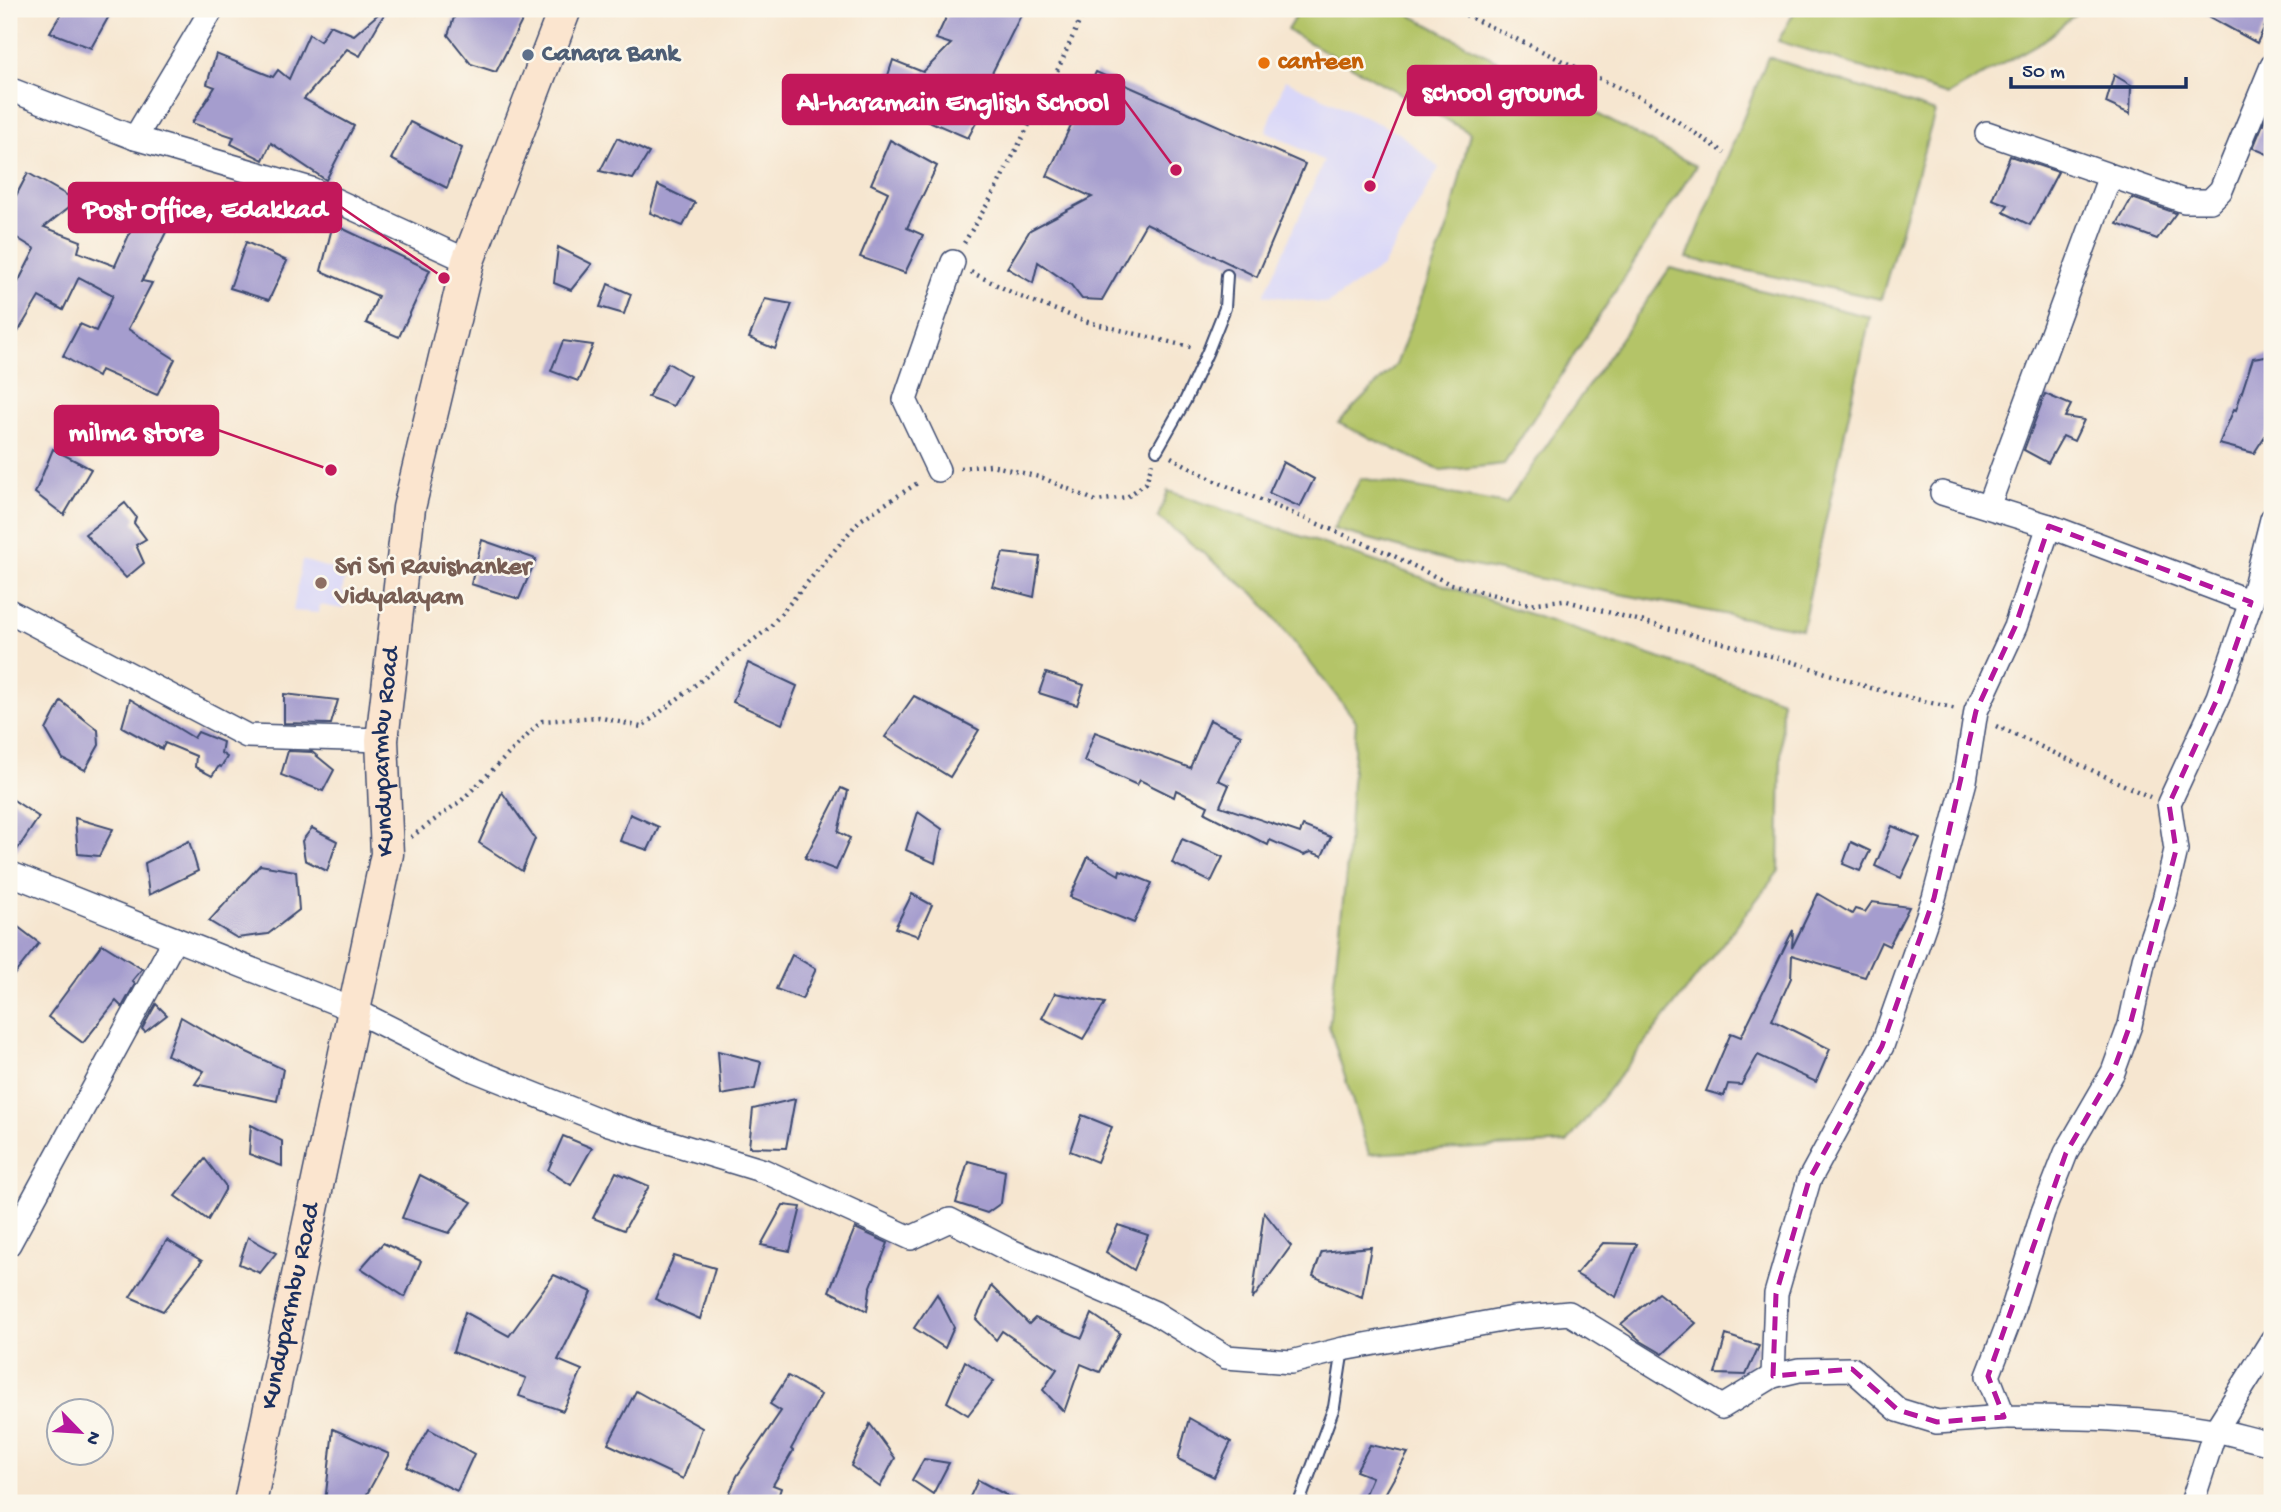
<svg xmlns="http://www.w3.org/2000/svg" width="2281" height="1512" viewBox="0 0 2281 1512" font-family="'Gochi Hand',sans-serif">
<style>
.built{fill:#d9d7f8}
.green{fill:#b4c467;stroke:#687a62;stroke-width:2}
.building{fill:#a59dce}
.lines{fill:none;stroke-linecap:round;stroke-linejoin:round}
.service-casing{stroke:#3c4a6f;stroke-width:14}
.minor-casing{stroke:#3c4a6f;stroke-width:26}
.secondary-casing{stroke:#3c4a6f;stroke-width:35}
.path{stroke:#3c4a6f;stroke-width:4.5;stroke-dasharray:2 5;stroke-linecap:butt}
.service{stroke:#fff;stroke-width:10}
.minor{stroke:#fff;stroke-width:23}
.secondary{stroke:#fbe5cf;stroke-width:32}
.marked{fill:none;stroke:#b5179e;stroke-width:5;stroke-dasharray:14 9;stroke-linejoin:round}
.service-dot{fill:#5c6f8a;stroke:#fbf7ec;stroke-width:2.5}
.food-dot{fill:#e8710a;stroke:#fbf7ec;stroke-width:2.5}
.education-dot{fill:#8d6e63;stroke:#fbf7ec;stroke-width:2.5}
.labels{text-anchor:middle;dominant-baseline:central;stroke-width:5;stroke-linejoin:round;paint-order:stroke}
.service-label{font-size:26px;font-weight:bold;fill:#4e5e75;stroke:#fbf7ec;text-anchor:start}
.food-label{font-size:26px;font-weight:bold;fill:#c56008;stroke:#fbf7ec;text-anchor:start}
.education-label{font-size:26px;font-weight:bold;fill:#785e54;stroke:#fbf7ec;text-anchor:start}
.street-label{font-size:26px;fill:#1b2f5e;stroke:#fbf7ec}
.leader{fill:none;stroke:#c2185b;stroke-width:2.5}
.callout-dot{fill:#c2185b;stroke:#fbf7ec;stroke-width:2.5}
.callout{fill:#c2185b;stroke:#c2185b;stroke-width:2.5}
.callout-label{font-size:28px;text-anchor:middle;font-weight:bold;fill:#fff}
</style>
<rect width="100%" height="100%" fill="#fbf7ec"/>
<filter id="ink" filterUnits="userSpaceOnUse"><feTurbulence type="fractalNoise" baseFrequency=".0143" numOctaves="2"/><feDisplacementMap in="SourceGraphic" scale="14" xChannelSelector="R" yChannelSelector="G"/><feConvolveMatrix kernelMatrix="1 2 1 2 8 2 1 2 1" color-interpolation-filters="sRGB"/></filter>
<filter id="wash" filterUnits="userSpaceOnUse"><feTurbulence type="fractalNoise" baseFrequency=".00686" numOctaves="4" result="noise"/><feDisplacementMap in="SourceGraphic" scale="28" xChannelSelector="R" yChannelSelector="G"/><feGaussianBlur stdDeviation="1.57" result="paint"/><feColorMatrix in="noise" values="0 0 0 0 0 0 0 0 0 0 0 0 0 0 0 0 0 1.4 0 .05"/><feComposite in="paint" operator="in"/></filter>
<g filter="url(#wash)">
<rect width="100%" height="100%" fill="#f6e6d0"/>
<g class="built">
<polygon points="1285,80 1399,133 1439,168 1383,266 1327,304 1264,295 1324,161 1266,131"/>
<polygon points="302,560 346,573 342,592 347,594 343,609 320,605 319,613 293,611"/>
</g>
<g class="green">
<polygon points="1300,9 1399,9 1696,166 1504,464 1441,471 1338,423 1396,365 1449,224 1470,133 1287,30"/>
<polygon points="1796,9 2081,9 2046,39 1948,95 1778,41"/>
<polygon points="1768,57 1935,112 1881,299 1687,258"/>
<polygon points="1670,268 1870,317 1802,629 1453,562 1333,529 1361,478 1506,504"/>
<polygon points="1168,491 1782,700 1779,871 1567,1143 1369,1154 1329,1026 1346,874 1356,721 1259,598 1158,517"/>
</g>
<g id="blocks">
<g class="building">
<polygon points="64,9 113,9 91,48 50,32"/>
<polygon points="384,9 386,11 360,56 347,49 304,99 354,126 326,180 271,143 263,160 231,144 234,137 192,123 215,87 207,84 216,54 273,77 278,70 289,79 309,34 320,41 330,25 354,35"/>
<polygon points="457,9 528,9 496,72 471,64 448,35"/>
<polygon points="950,9 1024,9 988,81 996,85 968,138 880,100 893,60 923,72 951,44 936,39"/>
<polygon points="2195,9 2272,9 2272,11 2257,43"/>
<polygon points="1096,72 1305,164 1257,277 1146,223 1102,300 1082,299 1071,285 1038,262 1033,283 1007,268 1030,230 1092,197 1047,176"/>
<polygon points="2114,75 2131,85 2130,114 2106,103"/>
<polygon points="2272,102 2272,156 2253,148"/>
<polygon points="410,122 462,148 447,188 391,159"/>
<polygon points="617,138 649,153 633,179 600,171"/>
<polygon points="890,140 937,166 907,228 923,235 905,273 860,257 888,192 871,184"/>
<polygon points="2010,156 2058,172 2030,225 2003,212 2008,205 1992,199"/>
<polygon points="28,173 77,201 44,227 81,241 78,252 115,266 141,208 171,222 142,281 152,283 128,329 175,359 157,395 101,370 98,377 63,356 80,324 96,331 113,295 79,277 63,310 39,297 9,347 9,300 35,249 9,233 9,209"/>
<polygon points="658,185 695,203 683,226 650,213"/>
<polygon points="2132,198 2176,213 2157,239 2117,224"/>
<polygon points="333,224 430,270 399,337 366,323 378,296 321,271"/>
<polygon points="246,242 287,261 269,300 230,288"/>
<polygon points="558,247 592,264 571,290 554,283"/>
<polygon points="608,284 631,294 624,314 600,307"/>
<polygon points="765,299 792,304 775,349 749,338"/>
<polygon points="563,341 593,345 578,381 551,371"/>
<polygon points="2272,355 2272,425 2254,453 2219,444 2234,409 2236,410 2253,358"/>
<polygon points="668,363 690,376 673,406 648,397"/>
<polygon points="2045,394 2071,405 2065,417 2084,420 2074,441 2063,436 2048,463 2024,450"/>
<polygon points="53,449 91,469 64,515 35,493"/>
<polygon points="1283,462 1314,479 1300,507 1269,493"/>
<polygon points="125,503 136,517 134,523 146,539 136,545 144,563 126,578 85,534"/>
<polygon points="482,540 536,559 519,599 471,584"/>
<polygon points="1003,553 1040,557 1034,597 992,586"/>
<polygon points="748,663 797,686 782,724 733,702"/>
<polygon points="1046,673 1084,685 1077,705 1039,693"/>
<polygon points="284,694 338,700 331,724 284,723"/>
<polygon points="914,696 979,730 950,777 885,737"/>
<polygon points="130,699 194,738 198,732 223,742 221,753 227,757 221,767 219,766 212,776 195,767 196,756 165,743 162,749 122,727"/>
<polygon points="61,701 98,730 99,745 85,770 63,759 46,730"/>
<polygon points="1210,720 1241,735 1218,780 1229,785 1220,806 1300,833 1303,826 1331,837 1322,856 1311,852 1304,855 1270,840 1268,845 1205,813 1208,806 1176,790 1174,797 1140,780 1137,785 1084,761 1095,732 1190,768"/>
<polygon points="288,751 312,752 334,770 323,791 281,775"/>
<polygon points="841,788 848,791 838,832 850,838 836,870 805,858"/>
<polygon points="502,792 535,839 522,871 479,843"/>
<polygon points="9,797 39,817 11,859 9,859"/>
<polygon points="918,812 942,829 935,863 906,850"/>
<polygon points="630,814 659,827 648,850 620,841"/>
<polygon points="75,818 113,829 99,856 78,854"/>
<polygon points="1892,826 1920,838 1901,878 1875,866"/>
<polygon points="312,828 337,841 327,871 305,860 302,841"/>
<polygon points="1182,839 1223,857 1211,882 1172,863"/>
<polygon points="189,841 198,871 149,895 145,863"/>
<polygon points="1851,842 1870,851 1860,871 1843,864"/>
<polygon points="1088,857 1119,875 1120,870 1152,883 1134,923 1070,897"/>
<polygon points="260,865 296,871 299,910 268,934 237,938 209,921"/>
<polygon points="912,894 932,905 918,936 895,928"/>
<polygon points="1818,894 1852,914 1855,909 1865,912 1872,902 1909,907 1889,946 1881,942 1865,977 1792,955 1791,978 1772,1020 1830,1049 1816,1082 1758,1055 1741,1085 1728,1084 1724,1096 1706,1091 1731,1033 1741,1037 1793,930 1792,948"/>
<polygon points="9,920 39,943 9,981"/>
<polygon points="102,944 142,969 132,981 135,984 122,1007 116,1001 83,1043 48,1017"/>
<polygon points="792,955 816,969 802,999 776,989"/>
<polygon points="1055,993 1105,1003 1083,1039 1042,1018"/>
<polygon points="156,1004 167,1015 145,1032 142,1029"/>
<polygon points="181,1017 217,1038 283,1069 277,1101 195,1084 204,1071 167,1055"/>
<polygon points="718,1051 761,1062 755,1089 721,1095"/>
<polygon points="795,1099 786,1148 749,1147 753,1109"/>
<polygon points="1082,1115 1112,1127 1097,1162 1070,1151"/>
<polygon points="251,1125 282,1141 282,1166 249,1154"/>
<polygon points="563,1136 592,1148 571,1185 548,1170"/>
<polygon points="205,1159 225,1185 225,1190 208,1220 175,1196"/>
<polygon points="968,1161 1005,1171 1001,1203 987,1213 956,1203"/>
<polygon points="616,1172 649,1186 624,1230 593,1218"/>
<polygon points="420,1175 472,1202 449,1233 402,1218"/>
<polygon points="783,1205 801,1207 790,1251 761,1245"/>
<polygon points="1264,1212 1291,1246 1252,1300"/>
<polygon points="1118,1225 1148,1235 1134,1270 1106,1252"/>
<polygon points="855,1228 888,1243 870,1289 867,1311 829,1291"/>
<polygon points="248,1237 276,1253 260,1273 239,1264"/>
<polygon points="167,1240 202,1261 163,1311 130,1297"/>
<polygon points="383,1243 421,1261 405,1297 361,1268"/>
<polygon points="1603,1243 1637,1244 1616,1297 1576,1274"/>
<polygon points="1371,1247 1362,1297 1313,1276 1322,1252"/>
<polygon points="674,1256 715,1268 700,1319 655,1299"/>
<polygon points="554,1275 592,1292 558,1360 582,1370 563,1411 519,1396 526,1378 453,1352 465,1312 509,1336"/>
<polygon points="991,1286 1029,1324 1035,1318 1082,1338 1092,1314 1120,1333 1100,1372 1081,1364 1064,1412 1043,1390 1057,1369 1002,1331 996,1340 976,1319"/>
<polygon points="1658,1293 1696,1323 1663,1354 1641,1341 1621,1324"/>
<polygon points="937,1294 954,1327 945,1348 914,1328"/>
<polygon points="1726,1335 1759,1346 1746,1375 1715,1374"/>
<polygon points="965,1361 994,1381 968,1415 947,1402"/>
<polygon points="788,1376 821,1395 791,1449 793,1451 773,1485 781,1488 776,1503 725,1503 737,1476 781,1411 770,1404"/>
<polygon points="636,1391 702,1428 683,1479 608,1444"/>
<polygon points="1189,1418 1231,1442 1214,1477 1178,1459"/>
<polygon points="870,1424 895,1458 880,1487 851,1466"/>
<polygon points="333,1429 389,1454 362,1503 325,1503"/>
<polygon points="429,1429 474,1454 457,1491 407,1467"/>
<polygon points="1370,1445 1408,1453 1380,1503 1361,1503 1372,1477 1356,1471"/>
<polygon points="924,1459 949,1463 933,1494 912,1480"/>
<polygon points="978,1480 1021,1503 967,1503"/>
</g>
</g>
</g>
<g filter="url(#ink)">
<use href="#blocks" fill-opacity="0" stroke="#3c4a6f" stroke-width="2"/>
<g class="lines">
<g class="service-casing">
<g id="service">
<polyline points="1157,450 1185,401 1208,351 1225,308 1227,275"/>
<polyline points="1299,1503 1334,1407 1343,1349"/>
</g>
</g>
<g class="minor-casing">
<g id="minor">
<polyline points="9,89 135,138 311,189 468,261"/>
<polyline points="1987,133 2184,201 2210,201 2221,190 2272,66"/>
<polyline points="135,138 212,9"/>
<polyline points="938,470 905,400 953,262"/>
<polyline points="1988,507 2110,176"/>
<path d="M2272,519L2251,602L2218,697L2169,803L2176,850L2164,900L2144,959L2130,1025L2113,1072L2066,1153L2043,1212L2008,1324L1988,1376L2004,1417C2075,1417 2145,1418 2214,1430C2234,1434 2253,1440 2272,1444"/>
<polyline points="2049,526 2251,602"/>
<polyline points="9,611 247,736 382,740"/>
<polyline points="9,873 354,1010 474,1070 609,1124 764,1171 911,1238 950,1220 1011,1251 1155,1313 1226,1357 1291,1362 1343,1349 1513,1318 1569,1313 1722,1407 1773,1376 1799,1370 1852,1369 1898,1410 1937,1422 2004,1417"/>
<polyline points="9,1244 175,939"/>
<polyline points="1773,1376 1776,1294 1809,1180 1882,1046 1934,898 1965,781 1976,711 2015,627 2049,526 1942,493"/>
<polyline points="2192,1503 2215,1431 2272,1340"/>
</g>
</g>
<g class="secondary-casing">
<g id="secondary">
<path id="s1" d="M250,1503L387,854L382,740L409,508L468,261L565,9"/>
</g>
</g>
<g class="path">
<polyline points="1453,9 1645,100 1725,153"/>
<polyline points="964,243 991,198 1059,67 1085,9"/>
<polyline points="971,272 1021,297 1088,322 1194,348"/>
<polyline points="1171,457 1215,481 1390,554 1448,583 1529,604 1563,600 1793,662 1871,688 1956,709"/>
<polyline points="960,468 991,465 1043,478 1096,501 1127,497 1146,483 1152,463"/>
<polyline points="1996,726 2150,797"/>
<polyline points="411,837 462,800 542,721 598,717 641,727 769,628 859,521 919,482"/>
</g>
<use href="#service" class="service"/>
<use href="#minor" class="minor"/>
<use href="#secondary" class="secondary"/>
</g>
</g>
<path class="marked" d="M2049,526L2251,602L2218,697L2169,804L2176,850L2130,1025L2113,1072L2066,1153L1988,1376L2004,1417L1937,1422L1898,1410L1852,1369L1773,1376L1776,1294L1809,1180L1882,1046L1934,898L1976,711L2015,627Z"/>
<circle class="service-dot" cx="528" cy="55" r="7"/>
<circle class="food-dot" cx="1264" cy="63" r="7"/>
<circle class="education-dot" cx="321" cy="583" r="7"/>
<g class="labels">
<g class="service-label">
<text x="542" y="55">Canara Bank</text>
</g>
<g class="food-label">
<text x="1278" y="63">canteen</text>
</g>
<g class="education-label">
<text x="335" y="568">Sri Sri Ravishanker<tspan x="335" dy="30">Vidyalayam</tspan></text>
</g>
<g class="street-label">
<text stroke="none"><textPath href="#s1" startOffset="766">Kunduparmbu Road</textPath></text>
<text stroke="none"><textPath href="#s1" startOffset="201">Kunduparmbu Road</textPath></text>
</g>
</g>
<path class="leader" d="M1370 186L1408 91M1176 170L1124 100M444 278L341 207M331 470L218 430"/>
<g class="callout-dot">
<circle cx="1370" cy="186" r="7"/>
<circle cx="1176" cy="170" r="7"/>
<circle cx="444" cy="278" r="7"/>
<circle cx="331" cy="470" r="7"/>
</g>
<g class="callout">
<rect x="1408" y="66" width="188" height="49" rx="7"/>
<rect x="783" y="75" width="341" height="49" rx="7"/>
<rect x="69" y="183" width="272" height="49" rx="7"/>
<rect x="55" y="406" width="163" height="49" rx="7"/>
</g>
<g class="callout-label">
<text x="1502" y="100">school ground</text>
<text x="953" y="110">Al-haramain English School</text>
<text x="205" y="217">Post Office, Edakkad</text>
<text x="136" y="440">milma store</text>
</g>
<rect width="2281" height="1512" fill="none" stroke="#fbf7ec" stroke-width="35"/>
<g transform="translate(80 1432) rotate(115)"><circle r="33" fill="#fbf7ec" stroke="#a1a7b3" stroke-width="2"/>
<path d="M0-5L12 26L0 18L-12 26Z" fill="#b5179e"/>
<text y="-10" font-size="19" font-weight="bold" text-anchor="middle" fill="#1b2f5e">N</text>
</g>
<path d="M2011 77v10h175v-10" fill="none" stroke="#1b2f5e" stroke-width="3.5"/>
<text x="2022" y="77" font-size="21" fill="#1b2f5e" stroke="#fbf7ec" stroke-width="5" paint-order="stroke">50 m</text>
</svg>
